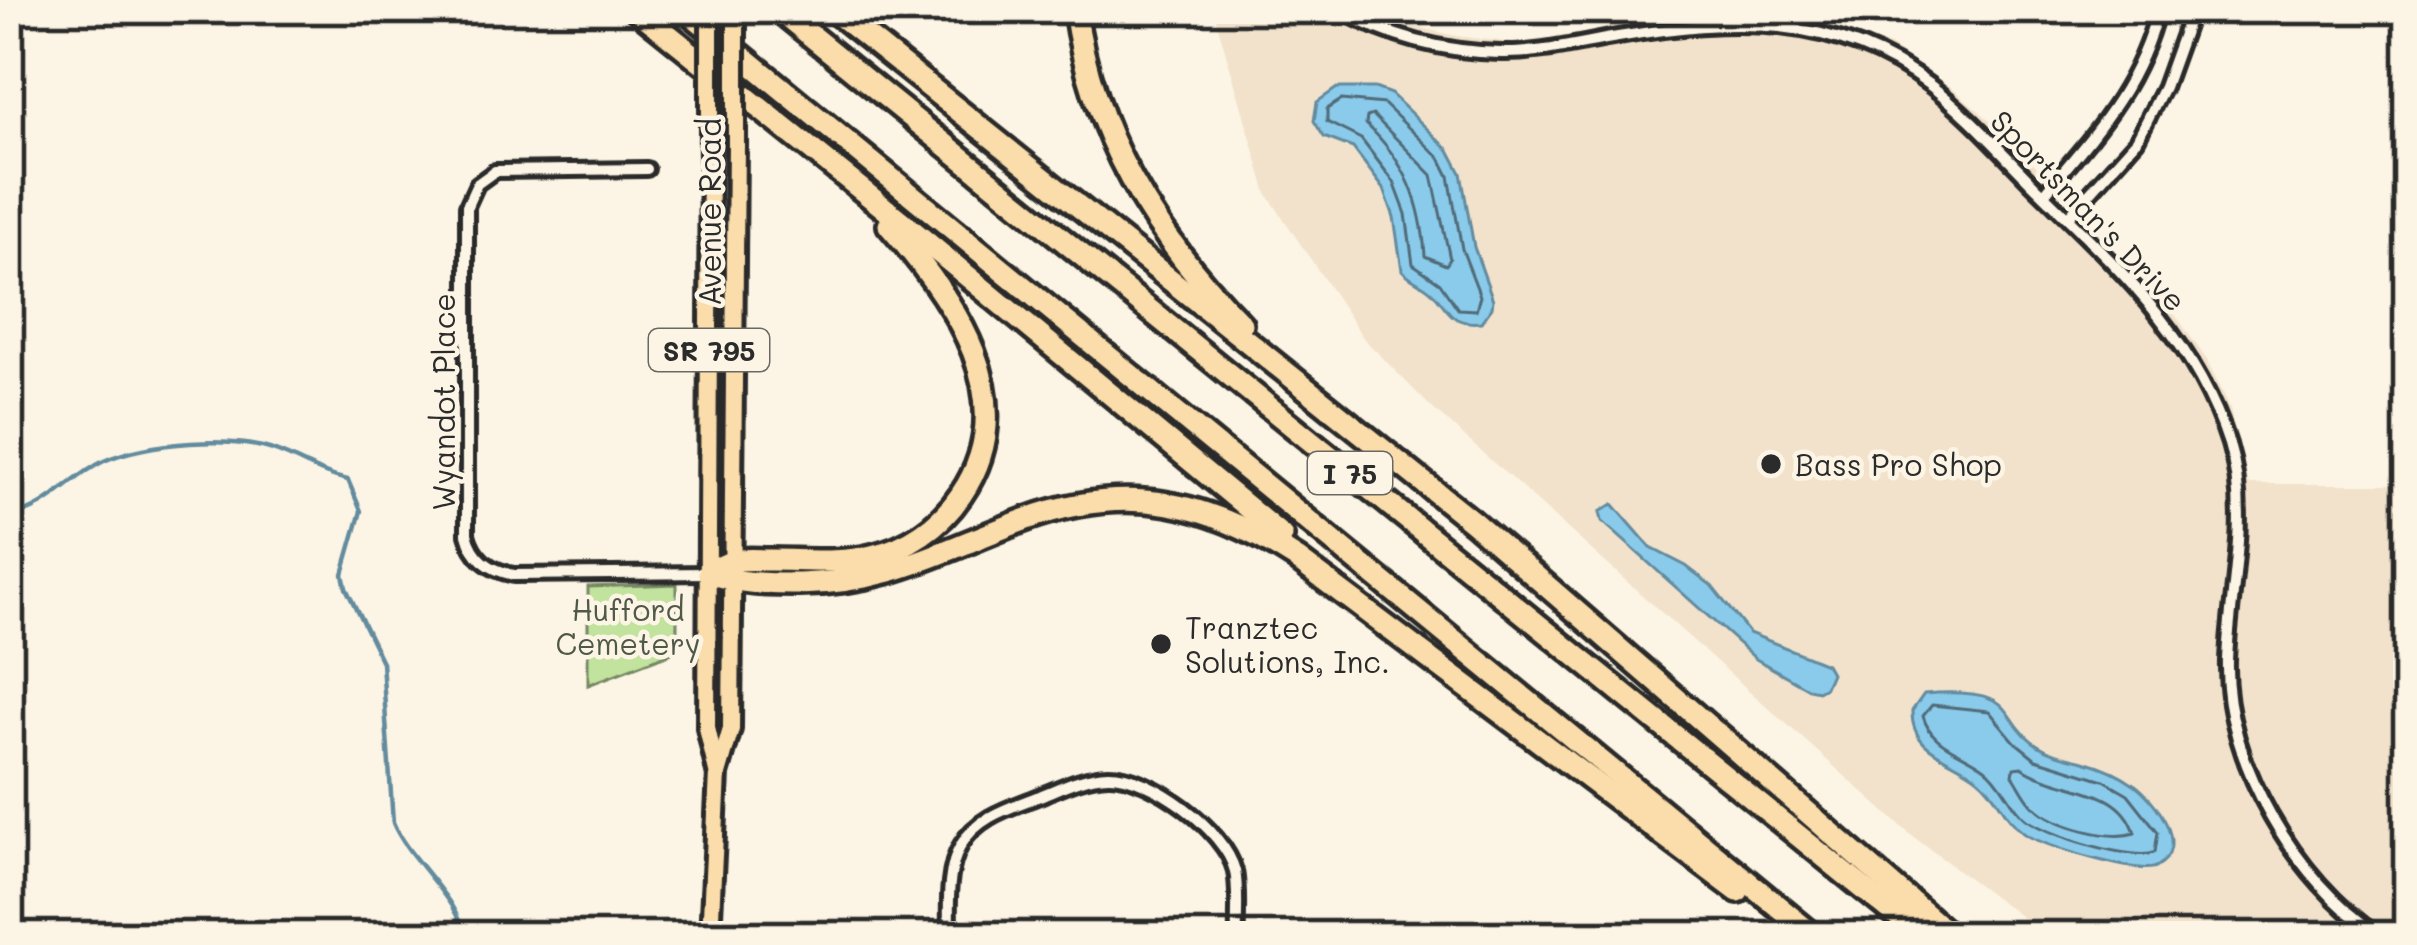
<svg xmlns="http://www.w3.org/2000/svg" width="2417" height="945" viewBox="0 0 2417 945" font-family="Mali,sans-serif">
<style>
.built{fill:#f2e2cb}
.green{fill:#c1e39d;stroke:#768764;stroke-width:3}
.water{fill:#8acbeb;stroke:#648b9e;stroke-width:3}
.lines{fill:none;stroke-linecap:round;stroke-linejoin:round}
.shore{stroke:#516b78;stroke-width:3}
.stream{stroke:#648b9e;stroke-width:4.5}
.minor-casing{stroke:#2b2b2b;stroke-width:20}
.primary-casing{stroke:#2b2b2b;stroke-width:26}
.motorway-casing{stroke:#2b2b2b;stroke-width:30}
.minor{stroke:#fcf5e5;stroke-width:10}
.primary{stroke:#fbddab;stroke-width:16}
.motorway{stroke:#fbddab;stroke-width:21}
.primary-bridge-casing{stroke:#2b2b2b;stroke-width:26;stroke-linecap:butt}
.primary-bridge{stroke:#fbddab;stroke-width:16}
.poi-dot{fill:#2b2b2b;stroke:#fcf5e5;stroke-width:4.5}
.labels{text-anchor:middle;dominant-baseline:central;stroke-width:9;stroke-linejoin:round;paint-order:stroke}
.shield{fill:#fcf5e5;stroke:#6a6863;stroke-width:3}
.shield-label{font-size:27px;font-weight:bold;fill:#2b2b2b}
.street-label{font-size:30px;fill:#2b2b2b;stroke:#fcf5e5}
.poi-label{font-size:30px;fill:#2b2b2b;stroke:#fcf5e5;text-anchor:start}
.park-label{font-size:30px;fill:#505948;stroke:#fcf5e5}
</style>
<rect width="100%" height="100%" fill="#fcf5e5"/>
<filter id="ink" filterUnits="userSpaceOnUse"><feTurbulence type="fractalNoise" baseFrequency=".00833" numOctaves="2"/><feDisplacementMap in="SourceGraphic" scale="24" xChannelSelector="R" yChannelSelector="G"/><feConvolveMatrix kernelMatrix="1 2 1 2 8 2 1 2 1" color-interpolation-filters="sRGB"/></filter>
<g filter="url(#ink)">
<polygon class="built" points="1213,9 1369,9 1397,22 1456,36 1516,43 1583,33 1682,11 1768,12 1817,22 1890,46 1955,90 2012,140 2177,317 2207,360 2229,405 2249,484 2408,484 2408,936 2047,936 1912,836 1430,406 1364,339 1267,194"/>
<polygon class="green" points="677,584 677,651 588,685 588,587"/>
<g class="water">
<path d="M1337,88H1375L1391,94L1449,150L1461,173L1474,247L1493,300L1492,307L1481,322C1452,325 1451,313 1434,294C1425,284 1412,281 1402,270L1394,217L1384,189L1353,148L1324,137L1314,121L1317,102Z"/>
<polygon points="1613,504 1651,548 1686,566 1711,585 1749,633 1826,664 1831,673 1825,687 1818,691 1809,689 1756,659 1602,521 1600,512"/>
<path d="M1924,694C1944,692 1979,691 1996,701C2008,708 2012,720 2020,729C2037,751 2060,755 2084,761C2102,766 2119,773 2134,784C2155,799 2192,848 2156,867C2141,875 2042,846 2025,834C2004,819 1998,794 1978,778C1952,757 1911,752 1912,711Z"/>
</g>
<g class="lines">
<g class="shore">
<polygon points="1341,100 1384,104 1440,158 1449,176 1462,249 1480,296 1476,310 1458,309 1440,283 1413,264 1406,214 1394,182 1361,139 1327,122 1327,109"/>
<path d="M1373,115L1432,175L1450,259L1446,265L1425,256C1422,202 1406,162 1366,124L1367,117Z"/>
<path d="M1932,705L1989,711L2015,742L2036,759L2104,780L2128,794L2158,832L2155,852C2138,863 2043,834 2025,818C2009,804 2003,782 1985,768C1963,751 1931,746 1923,716Z"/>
<path d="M2022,767C2058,792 2121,784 2135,833C2110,841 2055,826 2035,807C2025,798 2020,785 2013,775L2014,768Z"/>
</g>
<path class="stream" d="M9,516C49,510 69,478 104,461C144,442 237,435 278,452C302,461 322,475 348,480L361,511L343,574L346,588L382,662L393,823C408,860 463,903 462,936"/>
<g class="minor-casing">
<g id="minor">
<path d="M1337,9C1388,37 1442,52 1501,53C1540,54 1580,43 1618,37C1729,18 1835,13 1931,86C1969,115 2001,152 2035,186C2114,264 2195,336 2229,444C2251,516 2230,587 2227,660C2224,761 2296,881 2379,936"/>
<path d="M647,169L495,171L477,184L467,206V534C473,558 489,570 514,575L708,573"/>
<path d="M2044,194C2095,133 2138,88 2158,9"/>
<polyline points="2068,217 2137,140 2164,87 2192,9"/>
<path d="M949,936C949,907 946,871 961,845C977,817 1009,808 1037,797C1060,788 1083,776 1108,775C1150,774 1225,830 1235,871C1239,891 1236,915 1237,936"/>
</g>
</g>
<g class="primary-casing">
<g id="primary">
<polyline points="710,126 707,728 717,772"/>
<polyline points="710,936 718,774 731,729 736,144"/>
</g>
</g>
<g class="motorway-casing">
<g id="motorway">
<polyline points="636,9 908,227 1282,536"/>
<polyline points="685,9 1814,936"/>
<polyline points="778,9 1922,936"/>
<polyline points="832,9 1473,522 1950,936"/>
<path d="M1075,9C1092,133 1153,235 1241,324"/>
<path d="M709,573C739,584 768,584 799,584C892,583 944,549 1027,519C1129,482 1209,502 1297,559L1738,891"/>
<path d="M709,573C717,569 726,563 734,561C745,558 759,560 771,560C804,560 839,564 872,556C908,548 940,526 961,495C1026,400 953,298 889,225"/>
</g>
</g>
<use href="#minor" class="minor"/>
<use href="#primary" class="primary"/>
<use href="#motorway" class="motorway"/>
<g class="primary-bridge-casing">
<g id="primary-bridge">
<polyline points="710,126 710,9"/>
<polyline points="736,144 736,9"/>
</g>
</g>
<use href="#primary-bridge" class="primary-bridge"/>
</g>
</g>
<g class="poi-dot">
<circle cx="1771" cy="464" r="12"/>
<circle cx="1161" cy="644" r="12"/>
</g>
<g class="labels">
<g class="shield">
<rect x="649" y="329" width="120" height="42" rx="9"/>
<rect x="1308" y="452" width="84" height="42" rx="9"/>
</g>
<g class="shield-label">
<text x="709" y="350">SR 795</text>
<text x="1350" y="473">I 75</text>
</g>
<g class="street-label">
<text transform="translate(2089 210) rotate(46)">Sportsman's Drive</text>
<text transform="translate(709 212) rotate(-90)">Avenue Road</text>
<text transform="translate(443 402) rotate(-90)">Wyandot Place</text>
</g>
<g class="poi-label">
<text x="1795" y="464">Bass Pro Shop</text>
<text x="1185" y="627">Tranztec<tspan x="1185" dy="34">Solutions, Inc.</tspan></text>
</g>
<g class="park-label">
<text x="628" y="609">Hufford<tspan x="628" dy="34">Cemetery</tspan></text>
</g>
</g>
<rect width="2417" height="945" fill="none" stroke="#fcf5e5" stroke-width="48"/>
<rect x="24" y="24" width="2369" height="897" fill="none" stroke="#2b2b2b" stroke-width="4.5" filter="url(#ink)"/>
</svg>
